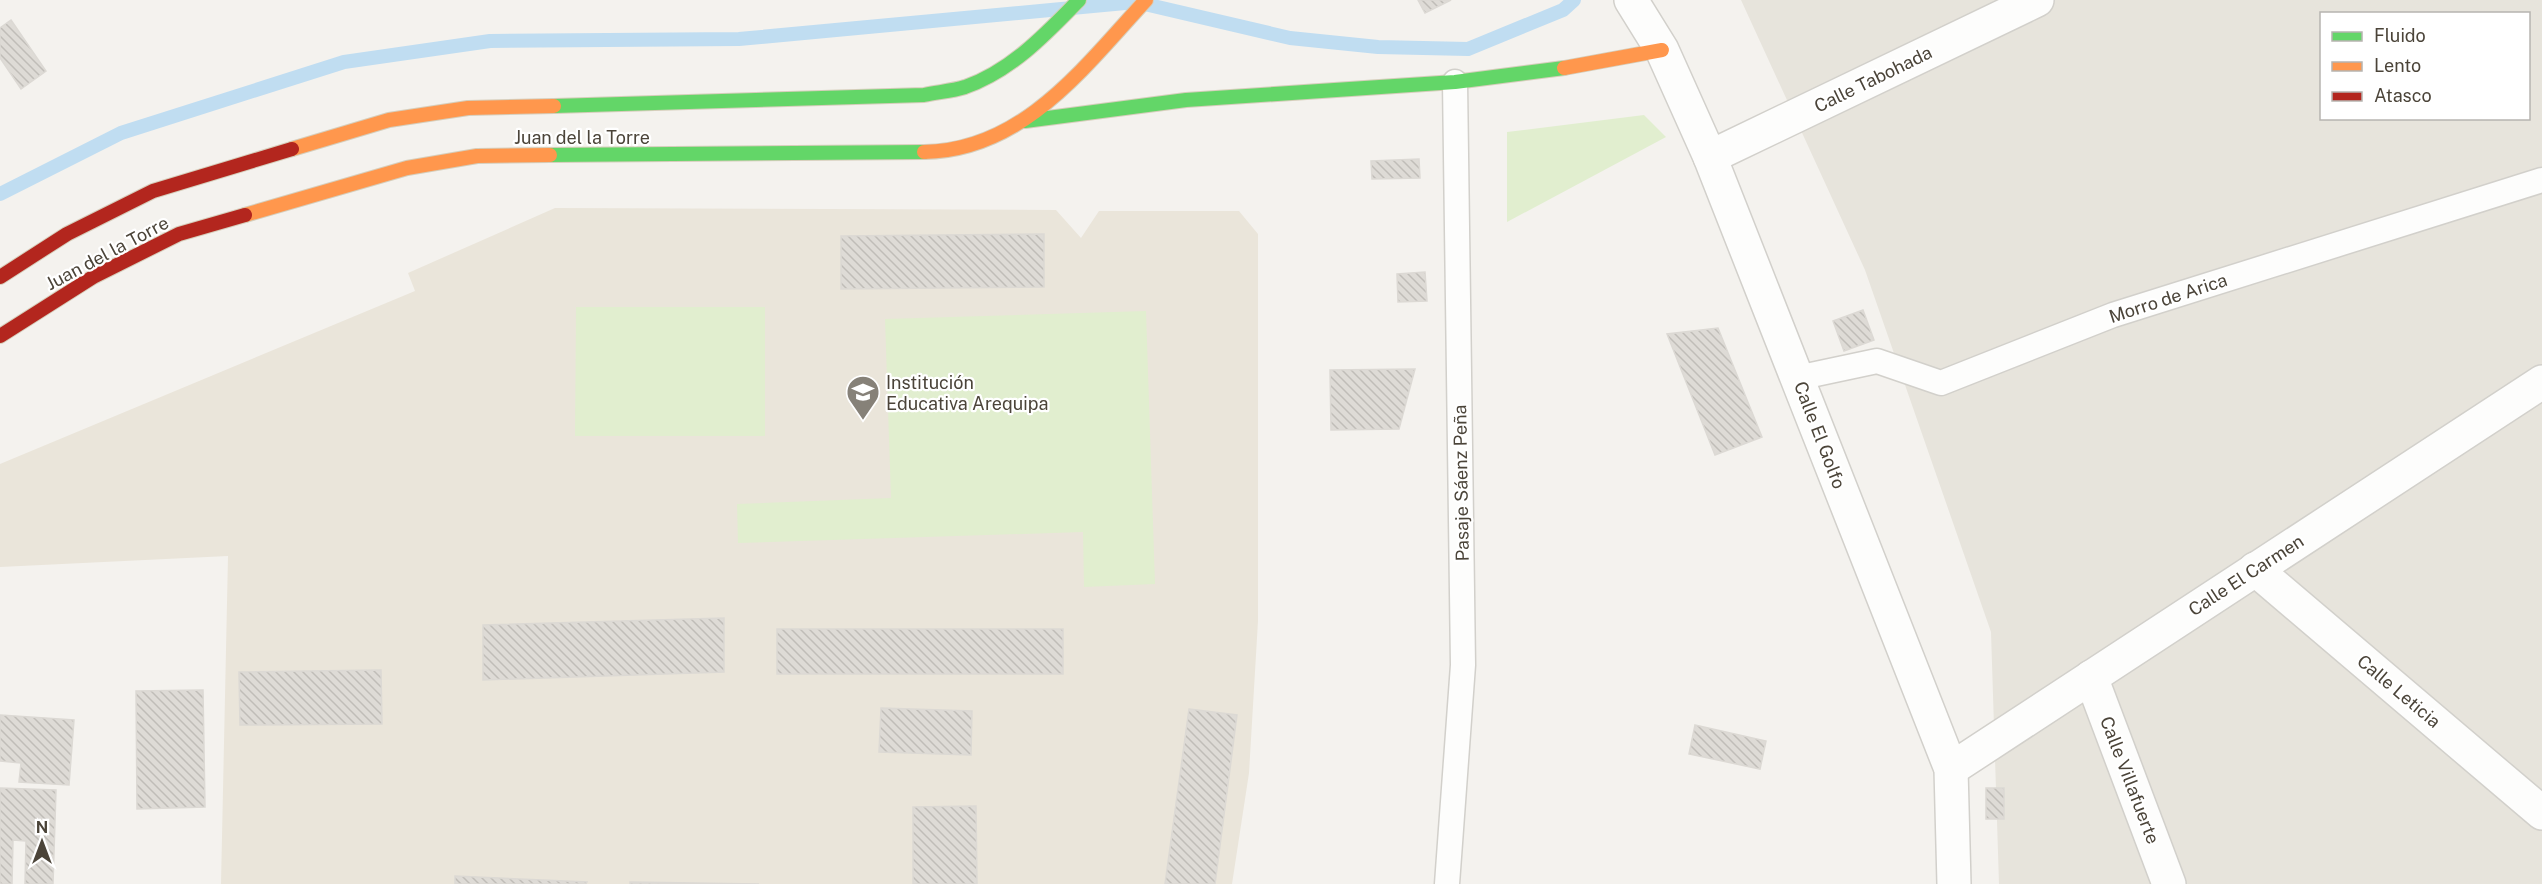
<svg xmlns="http://www.w3.org/2000/svg" width="2542" height="884" viewBox="0 0 2542 884" font-family="'Public Sans',sans-serif">
<style>
.residential{fill:#e7e4dc;fill-rule:evenodd}
.education{fill:#eae5da}
.grass{fill:#e1eecf}
.lines{fill:none;stroke-linecap:round;stroke-linejoin:round}
.stream{stroke:#c0ddf1;stroke-width:14}
.building{fill:url(#building-back-hatch);stroke:#dcd9d4;stroke-width:1.5}
.lane-casing{stroke:#d2d0cb;stroke-width:27}
.street-casing{stroke:#d2d0cb;stroke-width:36}
.fast-casing{stroke:#d6cebb;stroke-width:16}
.slow-casing{stroke:#d6cebb;stroke-width:16}
.jam-casing{stroke:#d6cebb;stroke-width:16}
.lane{stroke:#fdfdfc;stroke-width:24}
.street{stroke:#fdfdfc;stroke-width:33}
.fast{stroke:#63d668;stroke-width:14}
.slow{stroke:#ff974d;stroke-width:14}
.jam{stroke:#b3261e;stroke-width:14}
.labels{text-anchor:middle;dominant-baseline:central;stroke-width:4.5;stroke-linejoin:round;paint-order:stroke}
.street-label{font-size:18px;fill:#4b4439;stroke:#fff}
.poi-label{font-size:18px;fill:#4b4439;stroke:#fff;text-anchor:start}
</style>
<defs>
<pattern id="building-back-hatch" width="6" height="6" patternUnits="userSpaceOnUse" patternTransform="scale(1.5)"><rect width="6" height="6" fill="#dedbd6"/><path d="M-1 5l2 2M0 0l6 6M5-1l2 2" fill="none" stroke="#c0bdb8"/></pattern>
</defs>
<rect width="100%" height="100%" fill="#f4f2ee"/>
<path class="residential" d="M1741,0H2542V884H1999L1991,632L1865,270ZM2322,14H2528V118H2322Z"/>
<polygon class="education" points="555,208 1056,210 1081,238 1099,211 1239,211 1258,234 1258,621 1249,773 1232,884 221,884 228,556 0,567 0,464 415,291 408,273"/>
<g class="grass">
<polygon points="1644,115 1666,137 1507,222 1507,132"/>
<polygon points="576,307 765,307 765,436 575,436"/>
<polygon points="1146,311 1155,584 1084,587 1083,532 738,543 737,504 891,498 885,319"/>
</g>
<g class="lines">
<polyline class="stream" points="0,194 121,133 344,62 490,41 739,39 1136,2 1290,38 1378,47 1468,49 1563,10 1574,0"/>
</g>
<g class="building">
<polygon points="1418,0 1451,0 1425,13"/>
<polygon points="11,20 46,71 21,89 0,58 0,28"/>
<polygon points="1419,159 1420,178 1372,179 1371,161"/>
<polygon points="1044,234 1044,287 841,289 841,236"/>
<polygon points="1425,272 1427,301 1398,302 1397,274"/>
<polygon points="1863,310 1874,340 1844,351 1833,321"/>
<polygon points="1718,328 1762,437 1715,455 1667,334"/>
<polygon points="1415,369 1399,429 1331,430 1330,370"/>
<polygon points="724,618 724,672 483,680 483,625"/>
<rect x="777" y="629" width="286" height="45"/>
<polygon points="381,670 382,724 240,725 239,672"/>
<polygon points="203,690 205,807 137,809 136,691"/>
<polygon points="881,708 972,711 971,755 879,752"/>
<polygon points="1189,709 1237,715 1215,884 1165,884"/>
<polygon points="0,715 74,720 69,785 19,782 21,763 0,761"/>
<polygon points="1695,725 1766,741 1760,769 1689,754"/>
<polygon points="0,788 56,790 53,884 25,884 26,841 13,840 12,884 0,884"/>
<rect x="1986" y="788" width="18" height="31"/>
<polygon points="976,806 977,884 913,884 913,807"/>
<polygon points="455,876 587,882 586,884 455,884"/>
<polygon points="630,882 759,884 630,884"/>
</g>
<g class="lines">
<g class="lane-casing">
<g id="lane">
<polyline points="1797,378 1877,361 1941,383 2113,315 2542,180"/>
<polyline points="1447,884 1463,665 1455,82"/>
</g>
</g>
<g class="street-casing">
<g id="street">
<polyline points="1631,0 1662,50 1710,157 1951,769 1954,884"/>
<polyline points="1710,157 2037,0"/>
<polyline points="2255,569 2542,813"/>
<polyline points="2091,677 2169,884"/>
<polyline points="1951,769 2542,382"/>
</g>
</g>
<g class="fast-casing">
<g id="fast">
<path d="M554,106L924,95C938,92 952,91 965,87C1011,71 1046,34 1079,0"/>
<polyline points="1025,121 1186,100 1455,82 1564,68"/>
<polyline points="550,155 924,152"/>
</g>
</g>
<g class="slow-casing">
<g id="slow">
<polyline points="1564,68 1662,50"/>
<polyline points="292,149 389,120 468,108 554,106"/>
<path d="M924,152C1023,151 1085,66 1146,0"/>
<polyline points="245,215 407,168 477,156 550,155"/>
</g>
</g>
<g class="jam-casing">
<g id="jam">
<polyline points="0,277 67,234 153,191 292,149"/>
<polyline points="0,336 93,277 179,234 245,215"/>
</g>
</g>
<use href="#lane" class="lane"/>
<use href="#street" class="street"/>
<use href="#fast" class="fast"/>
<use href="#slow" class="slow"/>
<use href="#jam" class="jam"/>
</g>
<defs>
<g id="school-pin" transform="scale(1.725)"><path d="M0 17L-7.5 6A9.5 9.5 0 1 1 7.5 6Z" fill="#868178" stroke="#fff"/><path d="M0-5L7-2L0 1L-7-2ZM-4 1L0 2.5L4 1V4Q0 6-4 4Z" fill="#fff"/></g>
</defs>
<g fill-rule="evenodd">
<use href="#school-pin" x="863" y="392"/>
</g>
<g class="labels">
<g class="street-label">
<text transform="translate(1873 79) rotate(-26)">Calle Tabohada</text>
<text x="582" y="137">Juan del la Torre</text>
<text transform="translate(107 253) rotate(-28)">Juan del la Torre</text>
<text transform="translate(2168 298) rotate(-18)">Morro de Arica</text>
<text transform="translate(1820 435) rotate(69)">Calle El Golfo</text>
<text transform="translate(1461 483) rotate(-91)">Pasaje Sáenz Peña</text>
<text transform="translate(2246 575) rotate(-33)">Calle El Carmen</text>
<text transform="translate(2399 691) rotate(40)">Calle Leticia</text>
<text transform="translate(2130 780) rotate(69)">Calle Villafuerte</text>
</g>
<g class="poi-label">
<text x="886" y="382">Institución<tspan x="886" dy="21">Educativa Arequipa</tspan></text>
</g>
</g>
<rect x="2320" y="12" width="210" height="108" fill="#ffffff" stroke="#b7b4b0" stroke-width="1.5"/>
<rect x="2332" y="32" width="30" height="9" fill="#63d668" stroke="#b7b4b0" stroke-width="1.5"/>
<text x="2374" y="42" font-size="18" fill="#4b4439">Fluido</text>
<rect x="2332" y="62" width="30" height="9" fill="#ff974d" stroke="#b7b4b0" stroke-width="1.5"/>
<text x="2374" y="72" font-size="18" fill="#4b4439">Lento</text>
<rect x="2332" y="92" width="30" height="9" fill="#b3261e" stroke="#b7b4b0" stroke-width="1.5"/>
<text x="2374" y="102" font-size="18" fill="#4b4439">Atasco</text>
<g transform="translate(42 842)" stroke="#ffffff" stroke-width="4.5" paint-order="stroke">
<path d="M0-4.5L10 22L0 15L-10 22Z" fill="#4b4439"/>
<text y="-9" font-size="16" font-weight="bold" text-anchor="middle" fill="#4b4439">N</text>
</g>
</svg>
